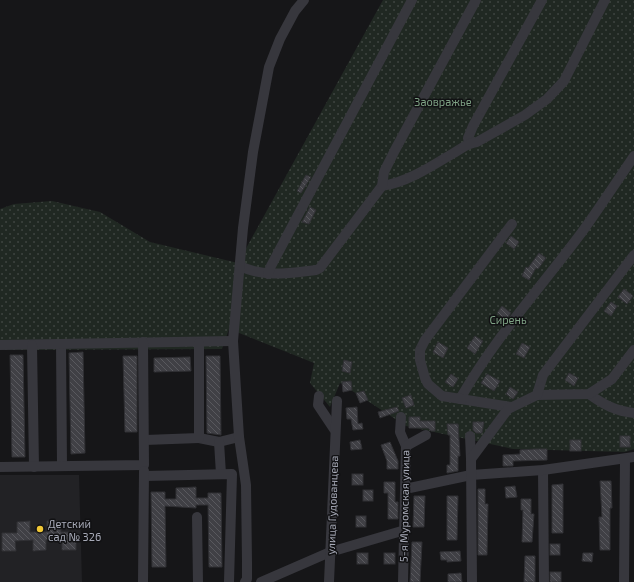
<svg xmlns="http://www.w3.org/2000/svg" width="634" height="582" viewBox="0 0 634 582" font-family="'Exo 2',sans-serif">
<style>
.built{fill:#222225}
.garden{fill:url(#garden-dots)}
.building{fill:url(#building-back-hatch);stroke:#303034}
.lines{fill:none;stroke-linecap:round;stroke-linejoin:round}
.minor{stroke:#37373d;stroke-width:10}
.poi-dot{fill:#f0c736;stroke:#111113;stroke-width:1.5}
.labels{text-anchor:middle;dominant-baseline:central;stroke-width:3;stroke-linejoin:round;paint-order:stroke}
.park-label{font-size:11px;fill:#7fa285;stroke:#111113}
.street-label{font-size:11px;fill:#a8abb8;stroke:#111113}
.poi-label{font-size:11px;fill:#a8abb8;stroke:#111113;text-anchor:start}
</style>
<defs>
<pattern id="garden-dots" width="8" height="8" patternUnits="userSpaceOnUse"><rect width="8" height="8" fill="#202822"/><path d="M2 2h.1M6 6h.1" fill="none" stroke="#3e4440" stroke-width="1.8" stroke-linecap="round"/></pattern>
<pattern id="building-back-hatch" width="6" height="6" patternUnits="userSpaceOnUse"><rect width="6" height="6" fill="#404045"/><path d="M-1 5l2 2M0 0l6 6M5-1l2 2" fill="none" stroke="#59595e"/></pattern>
</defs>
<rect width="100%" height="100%" fill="#161618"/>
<polygon class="built" points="0,475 79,475 82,582 0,582"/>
<polygon class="garden" points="383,0 634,0 634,449 625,452 513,449 406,426 340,383 330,407 310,383 314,363 229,329 222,349 0,350 0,209 14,204 52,201 100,212 150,242 238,263"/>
<g class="building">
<polygon points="306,175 311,177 301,193 297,191"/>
<polygon points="310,207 316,210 309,224 302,222"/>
<polygon points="511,236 519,242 514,249 506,243"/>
<polygon points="539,253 546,258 538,269 536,268 529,280 522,276 526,267 528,268"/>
<polygon points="624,289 633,296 627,304 618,297"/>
<polygon points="611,302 617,306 611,316 604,311"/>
<polygon points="502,306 511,313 506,320 497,313"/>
<polygon points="475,336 483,341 475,354 467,348"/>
<polygon points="438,342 448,348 443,358 433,352"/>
<polygon points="522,343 530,347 524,358 516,354"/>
<polygon points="83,352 85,453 71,454 69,353"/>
<polygon points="10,355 23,355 25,457 12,457"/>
<polygon points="123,356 137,356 137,432 125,432"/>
<polygon points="206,356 220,356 221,435 207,433"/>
<polygon points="190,357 191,371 154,372 154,358"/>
<polygon points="344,360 352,362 350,373 342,371"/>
<polygon points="569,373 578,378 574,386 565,380"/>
<polygon points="451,374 458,379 453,387 445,382"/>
<polygon points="487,374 500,381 494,391 481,383"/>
<polygon points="351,381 352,390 343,392 342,382"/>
<polygon points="510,387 518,392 513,399 506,394"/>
<polygon points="364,391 368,400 360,403 356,393"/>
<polygon points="411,395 414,405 406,408 402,398"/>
<polygon points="357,407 358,424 362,423 363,429 353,430 351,419 347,419 346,408"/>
<polygon points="397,407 399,411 380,418 378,412"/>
<polygon points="409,417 420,417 420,421 435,421 435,431 431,431 428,428 409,428"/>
<polygon points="473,422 484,422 482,433 476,433 473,430"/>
<polygon points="447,424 458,424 460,456 458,456 458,471 447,473 447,465 450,465 450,435 448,435"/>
<rect x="620" y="436" width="10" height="11"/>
<polygon points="360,440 362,449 351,450 350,442"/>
<rect x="570" y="440" width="11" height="11"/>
<polygon points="390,442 398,461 398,469 387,469 387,461 381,445"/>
<polygon points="536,449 547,449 547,460 513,461 513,466 503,466 503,455 520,454 520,450"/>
<rect x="352" y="474" width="11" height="11"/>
<polygon points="600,481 611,481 612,508 610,508 610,550 600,550 599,517 602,517"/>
<polygon points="384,482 395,482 395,502 398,502 398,519 388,519 388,493 384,493"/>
<polygon points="563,484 563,533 552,533 552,485"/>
<polygon points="515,486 517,497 506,498 505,487"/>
<polygon points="196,487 196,498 208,498 208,493 221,493 222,567 209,567 208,505 196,505 196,508 165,506 166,567 152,567 151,492 165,492 165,499 176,499 176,488"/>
<polygon points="478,489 485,489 485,504 488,504 487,555 478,555"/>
<rect x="363" y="490" width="10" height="11"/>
<polygon points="414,496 425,496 424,527 413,527"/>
<polygon points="447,496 458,496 457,540 447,540"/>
<polygon points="521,499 531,499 531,514 534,514 532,542 522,542 523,510 521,510"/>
<rect x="356" y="516" width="10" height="11"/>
<polygon points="30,521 30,532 47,532 47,521 60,521 61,532 76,532 76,550 62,550 62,540 46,540 46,550 33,551 33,540 15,541 16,551 2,551 2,533 17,533 17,522"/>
<polygon points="412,542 422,542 420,582 410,582"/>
<rect x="550" y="544" width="10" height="11"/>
<polygon points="460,551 461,561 447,562 447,560 441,560 440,552"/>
<rect x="357" y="553" width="11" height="11"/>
<rect x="384" y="553" width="11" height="11"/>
<polygon points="583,553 593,553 592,562 582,561"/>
<polygon points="525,556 535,556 535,582 524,582"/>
<rect x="550" y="572" width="11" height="10"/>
<polygon points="461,573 462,582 448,582 448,574"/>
</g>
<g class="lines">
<g class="minor">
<polyline points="469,143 468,138 473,126 542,0"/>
<path d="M382,186C406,183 432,166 452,154C461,149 467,143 477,142L525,115L547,99L564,81L605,0"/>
<path d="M240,266C264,278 290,273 316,270L320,268L382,186L384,172L395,150L476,0"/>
<polyline points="268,274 271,266 412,0"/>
<polyline points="61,344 62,466"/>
<polyline points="0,345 233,341"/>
<polyline points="32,345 34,467"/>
<path d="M589,394C604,405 616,411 634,413"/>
<polyline points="537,395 589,394 612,379 634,350"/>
<polyline points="319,396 318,405 334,429"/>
<path d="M460,399C494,339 541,287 582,232C600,207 617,181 634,156"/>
<polyline points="511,407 442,396 428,384 425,378 420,360 420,350 425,340 512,224"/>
<polyline points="401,417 400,432 406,446 403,582"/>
<polyline points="470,436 471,459"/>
<polyline points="199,438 219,442 239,437"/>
<polyline points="145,440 199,438 199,343"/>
<polyline points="219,442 221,474"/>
<polyline points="406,446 426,435"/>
<polyline points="0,467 144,465 143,342"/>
<polyline points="543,470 544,582"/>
<polyline points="145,476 232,474 229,582"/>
<polyline points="405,489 471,475 543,470 634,457"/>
<polyline points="197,517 198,582"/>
<polyline points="143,582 144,471"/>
<polyline points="245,582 247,579 247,562 246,485 239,437 233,341 243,228 253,152 269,67 280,39 295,11 304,0"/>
<polyline points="261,582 330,552 405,530"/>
<polyline points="329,582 337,401"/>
<polyline points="472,582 471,459 508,409 537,395 543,375 634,255"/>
<polyline points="624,582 625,459"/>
</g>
</g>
<circle class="poi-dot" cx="40" cy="529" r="4"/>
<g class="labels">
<g class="park-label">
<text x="443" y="101">Заовражье</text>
<text x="508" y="319">Сирень</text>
</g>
<g class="street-label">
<text transform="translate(332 505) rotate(-88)">улица Гудованцева</text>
<text transform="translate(404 506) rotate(-89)">5-я Муромская улица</text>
</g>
<g class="poi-label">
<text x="48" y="523">Детский<tspan x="48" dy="13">сад № 326</tspan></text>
</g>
</g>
</svg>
